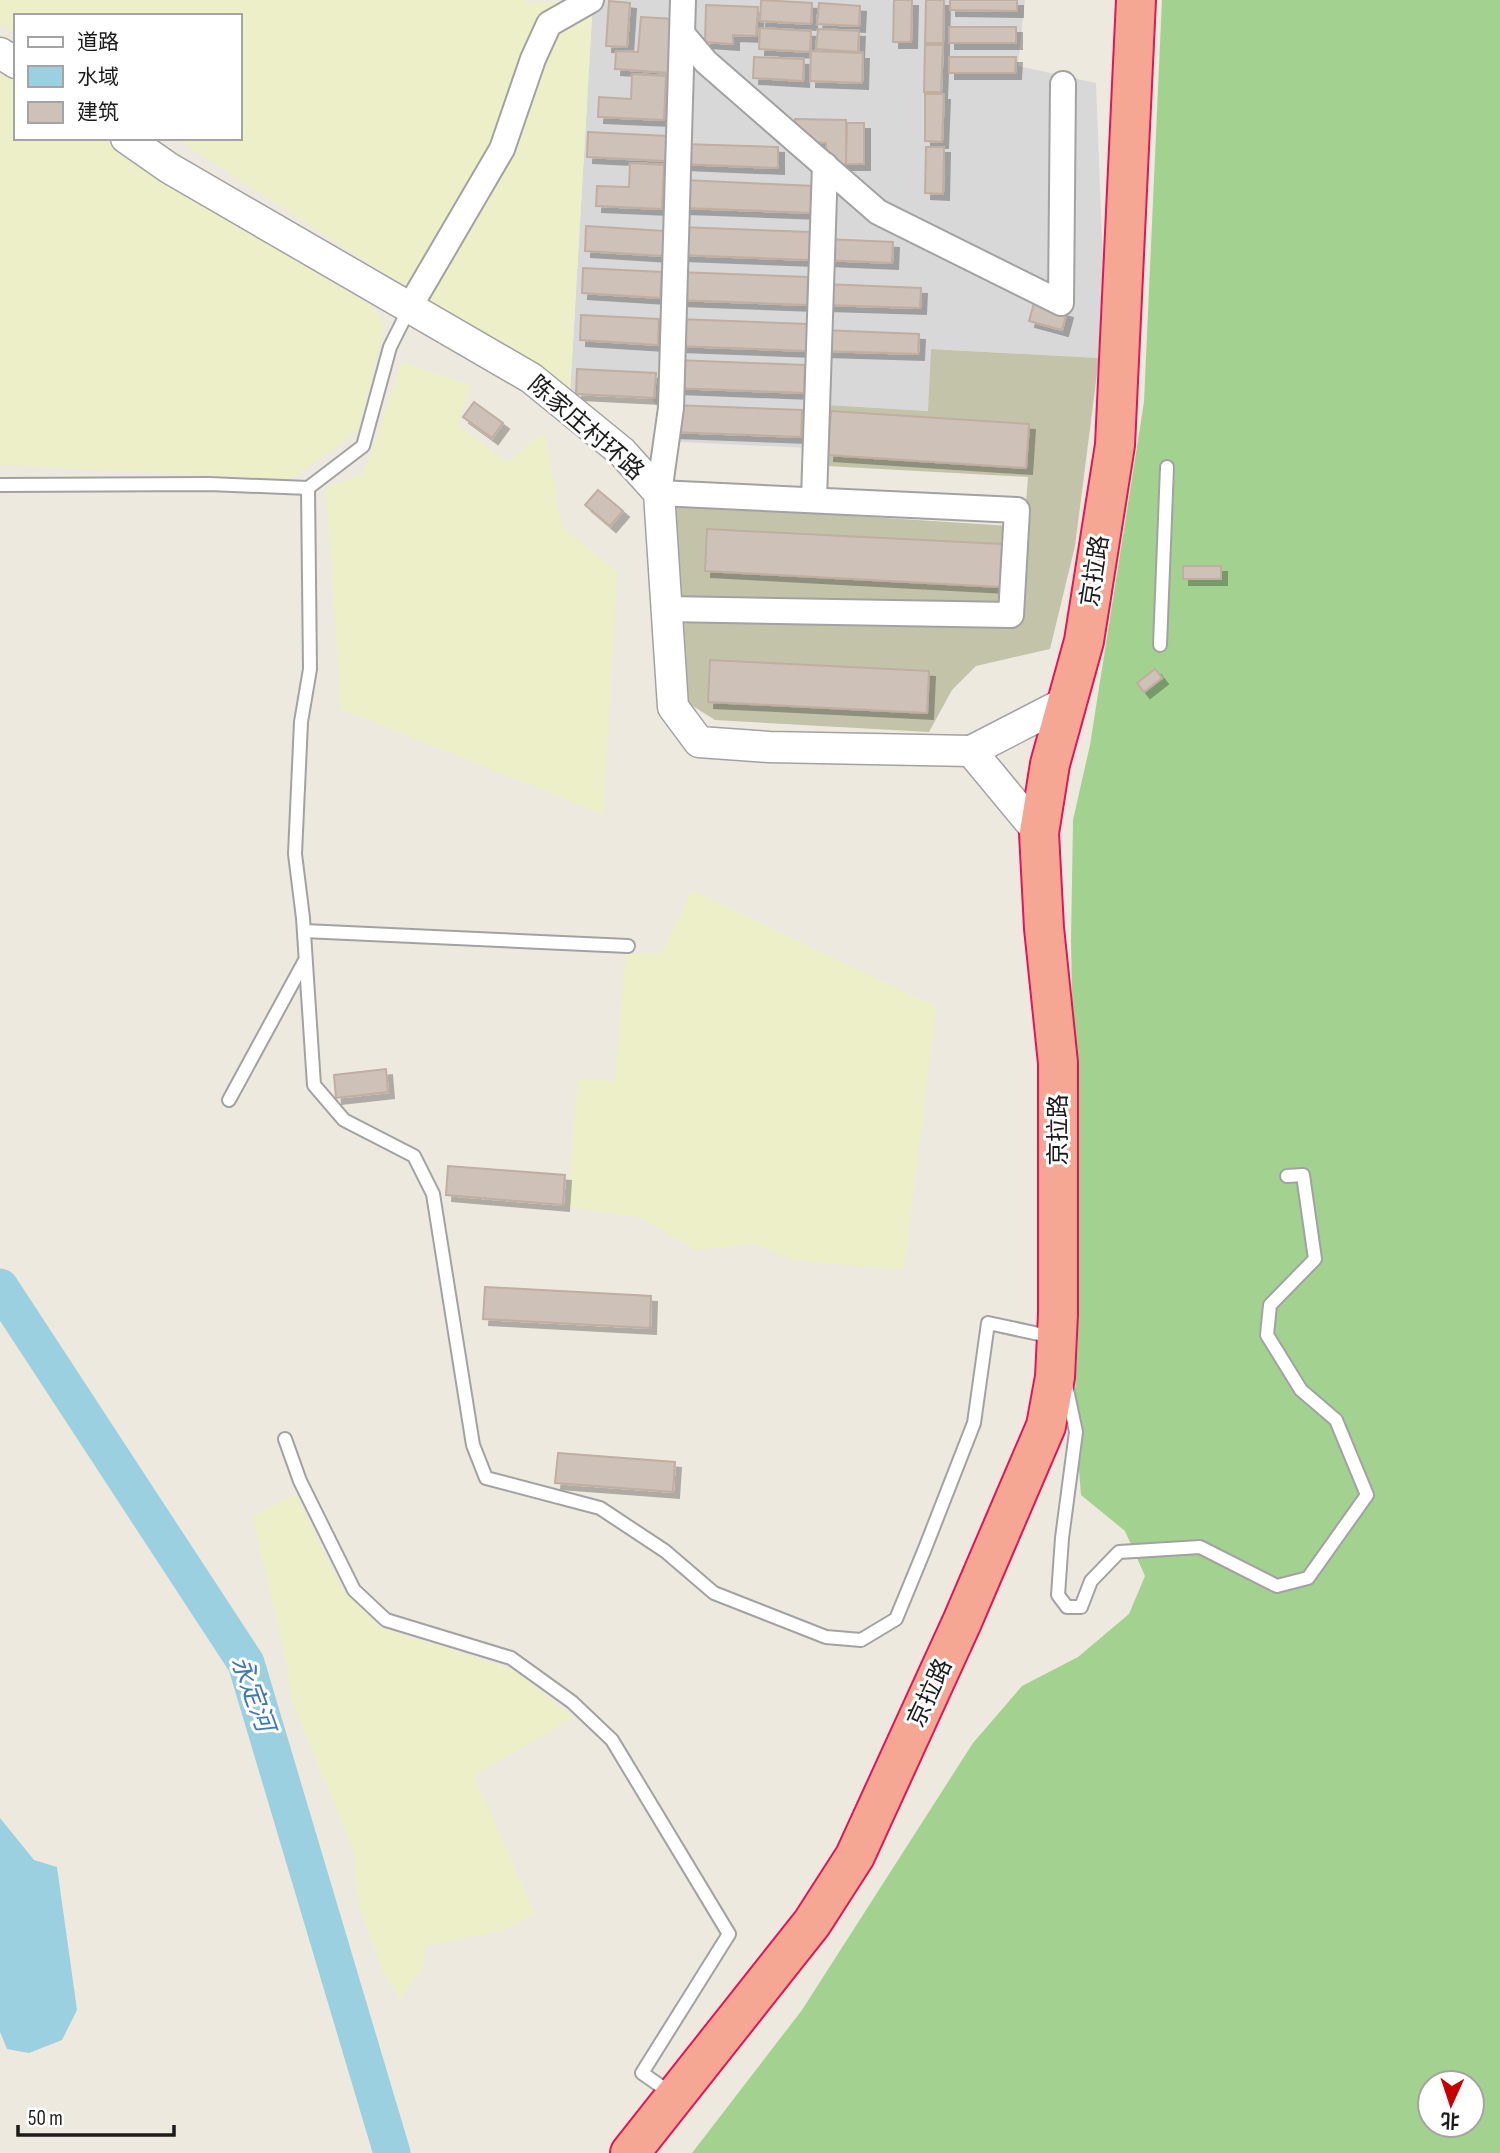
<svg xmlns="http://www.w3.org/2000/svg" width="1500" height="2153" viewBox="0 0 1500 2153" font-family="'Sofia Sans Condensed','Noto Sans SC',sans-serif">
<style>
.residential{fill:#d9d8d8}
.construction{fill:#c3c3aa}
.farmland{fill:#ecefc7}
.forest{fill:#a3d18f;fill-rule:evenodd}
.water{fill:#9ad0e0}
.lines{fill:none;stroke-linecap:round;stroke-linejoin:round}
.river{stroke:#9ad0e0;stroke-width:37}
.building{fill:#cec1b8;stroke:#c0aea0;stroke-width:2;filter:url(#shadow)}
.service-casing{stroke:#a2a2a2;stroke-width:16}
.minor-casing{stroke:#a2a2a2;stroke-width:28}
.tertiary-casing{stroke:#a2a2a2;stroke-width:33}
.trunk-casing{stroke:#e4145b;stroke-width:42}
.service{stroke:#fff;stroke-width:12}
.minor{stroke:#fff;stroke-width:24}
.tertiary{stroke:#fff;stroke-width:30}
.trunk{stroke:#f6a793;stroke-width:38}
.labels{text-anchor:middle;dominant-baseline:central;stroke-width:6;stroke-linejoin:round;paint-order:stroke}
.street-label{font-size:24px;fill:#1b1b1b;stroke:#fff}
.water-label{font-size:26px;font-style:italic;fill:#4079b2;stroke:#fff}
</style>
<defs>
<filter id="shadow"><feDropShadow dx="6" dy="6" stdDeviation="0" flood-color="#0004"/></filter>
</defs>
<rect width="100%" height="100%" fill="#eee9df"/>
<polygon class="residential" points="593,0 1025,0 1018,66 1096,83 1103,265 1099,358 932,349 929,411 810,404 808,448 681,442 652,399 570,394"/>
<polygon class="construction" points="931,349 1099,358 1075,546 1050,649 976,666 952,690 929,732 715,720 688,703 679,689 669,504 1024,527 1028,477 808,465 810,404 928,411"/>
<g class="farmland">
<polygon points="0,0 527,0 527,4 593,0 570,394 176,138 240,138 240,16 16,16 16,34 0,23"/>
<polygon points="0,67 16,78 16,138 103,138 175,189 369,304 385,325 358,430 291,479 0,465"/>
<polygon points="402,362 471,385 458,425 507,462 544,433 562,527 617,572 603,814 341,709 326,487 364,474"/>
<polygon points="692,890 936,1007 904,1270 793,1260 756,1244 696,1250 640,1217 567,1207 578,1079 615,1081 626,954 662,953"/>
<polygon points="296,1494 340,1587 379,1627 513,1670 573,1717 474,1776 535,1914 501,1931 425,1946 424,1965 400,1999 383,1972 359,1905 354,1852 291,1699 288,1669 253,1516"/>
</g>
<path class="forest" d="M1162,0H1500V2153H692L802,2010L973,1743L1022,1686L1078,1657L1129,1614L1145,1576L1125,1531L1081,1495L1074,1409L1078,1335L1071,941L1073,820L1090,745L1144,402ZM1430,2083H1472V2125H1430Z"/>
<polygon class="water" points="0,1818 34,1860 57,1867 77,2010 62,2040 29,2053 7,2049 0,2032"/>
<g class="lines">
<polyline class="river" points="0,1287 246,1663 392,2153"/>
</g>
<g class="building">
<polygon points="761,0 812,3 811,24 760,21"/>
<polygon points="894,0 912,0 911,42 893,42"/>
<polygon points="926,0 944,0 943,43 925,43"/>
<polygon points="950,0 1017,0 1017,11 950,10"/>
<polygon points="609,1 630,3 627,47 606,46"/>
<polygon points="819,3 860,6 859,26 817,24"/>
<polygon points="706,5 758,7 756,36 733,35 733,44 705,42"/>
<polygon points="641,17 674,19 670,73 615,69 616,51 638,52"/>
<rect x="949" y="27" width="67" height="16"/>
<polygon points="760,28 811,31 810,52 759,49"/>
<polygon points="818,29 859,31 858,52 816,49"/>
<polygon points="925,45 943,45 941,92 924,92"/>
<polygon points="811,51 863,53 862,83 810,81"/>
<polygon points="754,57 804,59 803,81 753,78"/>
<polygon points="949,57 1016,57 1015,73 949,73"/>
<polygon points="632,74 666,76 664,120 598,117 599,97 631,99"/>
<polygon points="925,94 944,94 942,142 925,141"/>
<polygon points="795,119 846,120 846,164 826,163 826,143 804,142 794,132"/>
<polygon points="847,123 864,123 864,164 846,164"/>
<polygon points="588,132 667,136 665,161 587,157"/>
<polygon points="682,144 778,147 778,168 681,164"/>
<polygon points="926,147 944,147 943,194 925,193"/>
<polygon points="630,163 664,165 662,209 596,206 597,186 629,187"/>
<polygon points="684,180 814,186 813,213 683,208"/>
<polygon points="586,226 664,231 663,256 585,251"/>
<polygon points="680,227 810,232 809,260 679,255"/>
<polygon points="825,239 893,242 892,263 824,260"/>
<polygon points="583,268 662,272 660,298 582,293"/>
<polygon points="678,272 808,277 807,305 677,300"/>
<polygon points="824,284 921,288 920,308 824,305"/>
<polygon points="1034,303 1067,312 1062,330 1029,321"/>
<polygon points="581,315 659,319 658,345 580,340"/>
<polygon points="678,319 808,324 807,351 677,346"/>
<polygon points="822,330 919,334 918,354 822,351"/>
<polygon points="675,360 805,365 804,393 674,388"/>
<polygon points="577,369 656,373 654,398 576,394"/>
<polygon points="474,402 503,423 492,438 463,417"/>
<polygon points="672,405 802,410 801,437 671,432"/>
<polygon points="831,411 1029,424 1026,468 828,455"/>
<polygon points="598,490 623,511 610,526 585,505"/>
<polygon points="707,529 1002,544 1000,587 705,571"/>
<rect x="1183" y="566" width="38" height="13"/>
<polygon points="710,660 929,671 927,713 708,702"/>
<polygon points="1155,669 1162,678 1144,692 1137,683"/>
<polygon points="386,1069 388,1092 336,1098 334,1075"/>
<polygon points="448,1166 565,1175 563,1205 446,1195"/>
<polygon points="485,1287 651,1296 650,1328 483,1319"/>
<polygon points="558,1453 675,1462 673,1492 555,1483"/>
</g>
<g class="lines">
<g class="service-casing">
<g id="service">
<polyline points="409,309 390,347 363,446 308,488 310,669 301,722 295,854 303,918 314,1085 344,1120 414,1156 433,1194 473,1445 486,1478 600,1508 665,1551 714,1593 826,1637 861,1640 896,1619 924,1551 974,1423 988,1323 1053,1337"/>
<polyline points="0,485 209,484 308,488"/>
<polyline points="1160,645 1167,467"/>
<polyline points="304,931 628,946"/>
<polyline points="229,1100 304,962"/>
<polyline points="1066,1385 1076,1432 1062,1538 1058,1595 1067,1607 1081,1607 1091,1581 1119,1552 1200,1547 1277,1586 1308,1578 1367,1495 1336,1420 1301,1390 1267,1335 1270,1305 1315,1259 1303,1175 1287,1176"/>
<polyline points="285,1439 300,1481 354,1590 386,1620 511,1658 572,1702 612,1740 729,1934 642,2073 672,2094"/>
</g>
</g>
<g class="minor-casing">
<g id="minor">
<polyline points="684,36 706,62 878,212 1061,303 1063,84"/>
<polyline points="409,308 502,149 533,59 549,24 591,0"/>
<polyline points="814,499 825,165"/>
<polyline points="667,609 1011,615 1017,510 659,493 671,408 683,0"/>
</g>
</g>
<g class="tertiary-casing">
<g id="tertiary">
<polyline points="0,53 16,63"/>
<polyline points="126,138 169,168 531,378 622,452 659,493 673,707 699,742 769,747 971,751"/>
<polyline points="1039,833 971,751 1068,701"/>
</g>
</g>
<g class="trunk-casing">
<polyline id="trunk" points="630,2153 812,1923 855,1856 962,1622 1046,1426 1055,1377 1058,1314 1058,1063 1044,928 1039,833 1050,764 1084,641 1115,445 1136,0"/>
</g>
<use href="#service" class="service"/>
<use href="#minor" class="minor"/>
<use href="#tertiary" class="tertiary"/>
<use href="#trunk" class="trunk"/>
</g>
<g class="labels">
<g class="street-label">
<text transform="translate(586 428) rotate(41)">陈家庄村环路</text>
<text transform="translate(1095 571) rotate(-81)">京拉路</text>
<text transform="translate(1058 1130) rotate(-90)">京拉路</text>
<text transform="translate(930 1693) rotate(-65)">京拉路</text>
</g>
<g class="water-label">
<text transform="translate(252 1694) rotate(70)">永定河</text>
</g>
</g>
<rect x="14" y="14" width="228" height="126" fill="#ffffff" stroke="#a4a4a4" stroke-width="2"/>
<rect x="28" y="37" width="35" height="10" fill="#ffffff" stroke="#a4a4a4" stroke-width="2"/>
<text x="77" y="49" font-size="21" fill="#1b1b1b">道路</text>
<rect x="28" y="66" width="35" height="21" fill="#9ad0e0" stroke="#a4a4a4" stroke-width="2"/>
<text x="77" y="84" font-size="21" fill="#1b1b1b">水域</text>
<rect x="28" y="102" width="35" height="21" fill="#cec1b8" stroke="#a4a4a4" stroke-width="2"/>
<text x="77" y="119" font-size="21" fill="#1b1b1b">建筑</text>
<g transform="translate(1451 2104) rotate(183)"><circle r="33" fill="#ffffff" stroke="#a4a4a4" stroke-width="2"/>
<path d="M0-5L12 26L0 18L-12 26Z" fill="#c60000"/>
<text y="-10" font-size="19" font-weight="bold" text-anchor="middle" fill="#1b1b1b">北</text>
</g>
<path d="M18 2125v10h156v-10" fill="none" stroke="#1b1b1b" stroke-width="3.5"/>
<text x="28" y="2125" font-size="21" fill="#1b1b1b" stroke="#ffffff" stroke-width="5" paint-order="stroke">50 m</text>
</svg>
